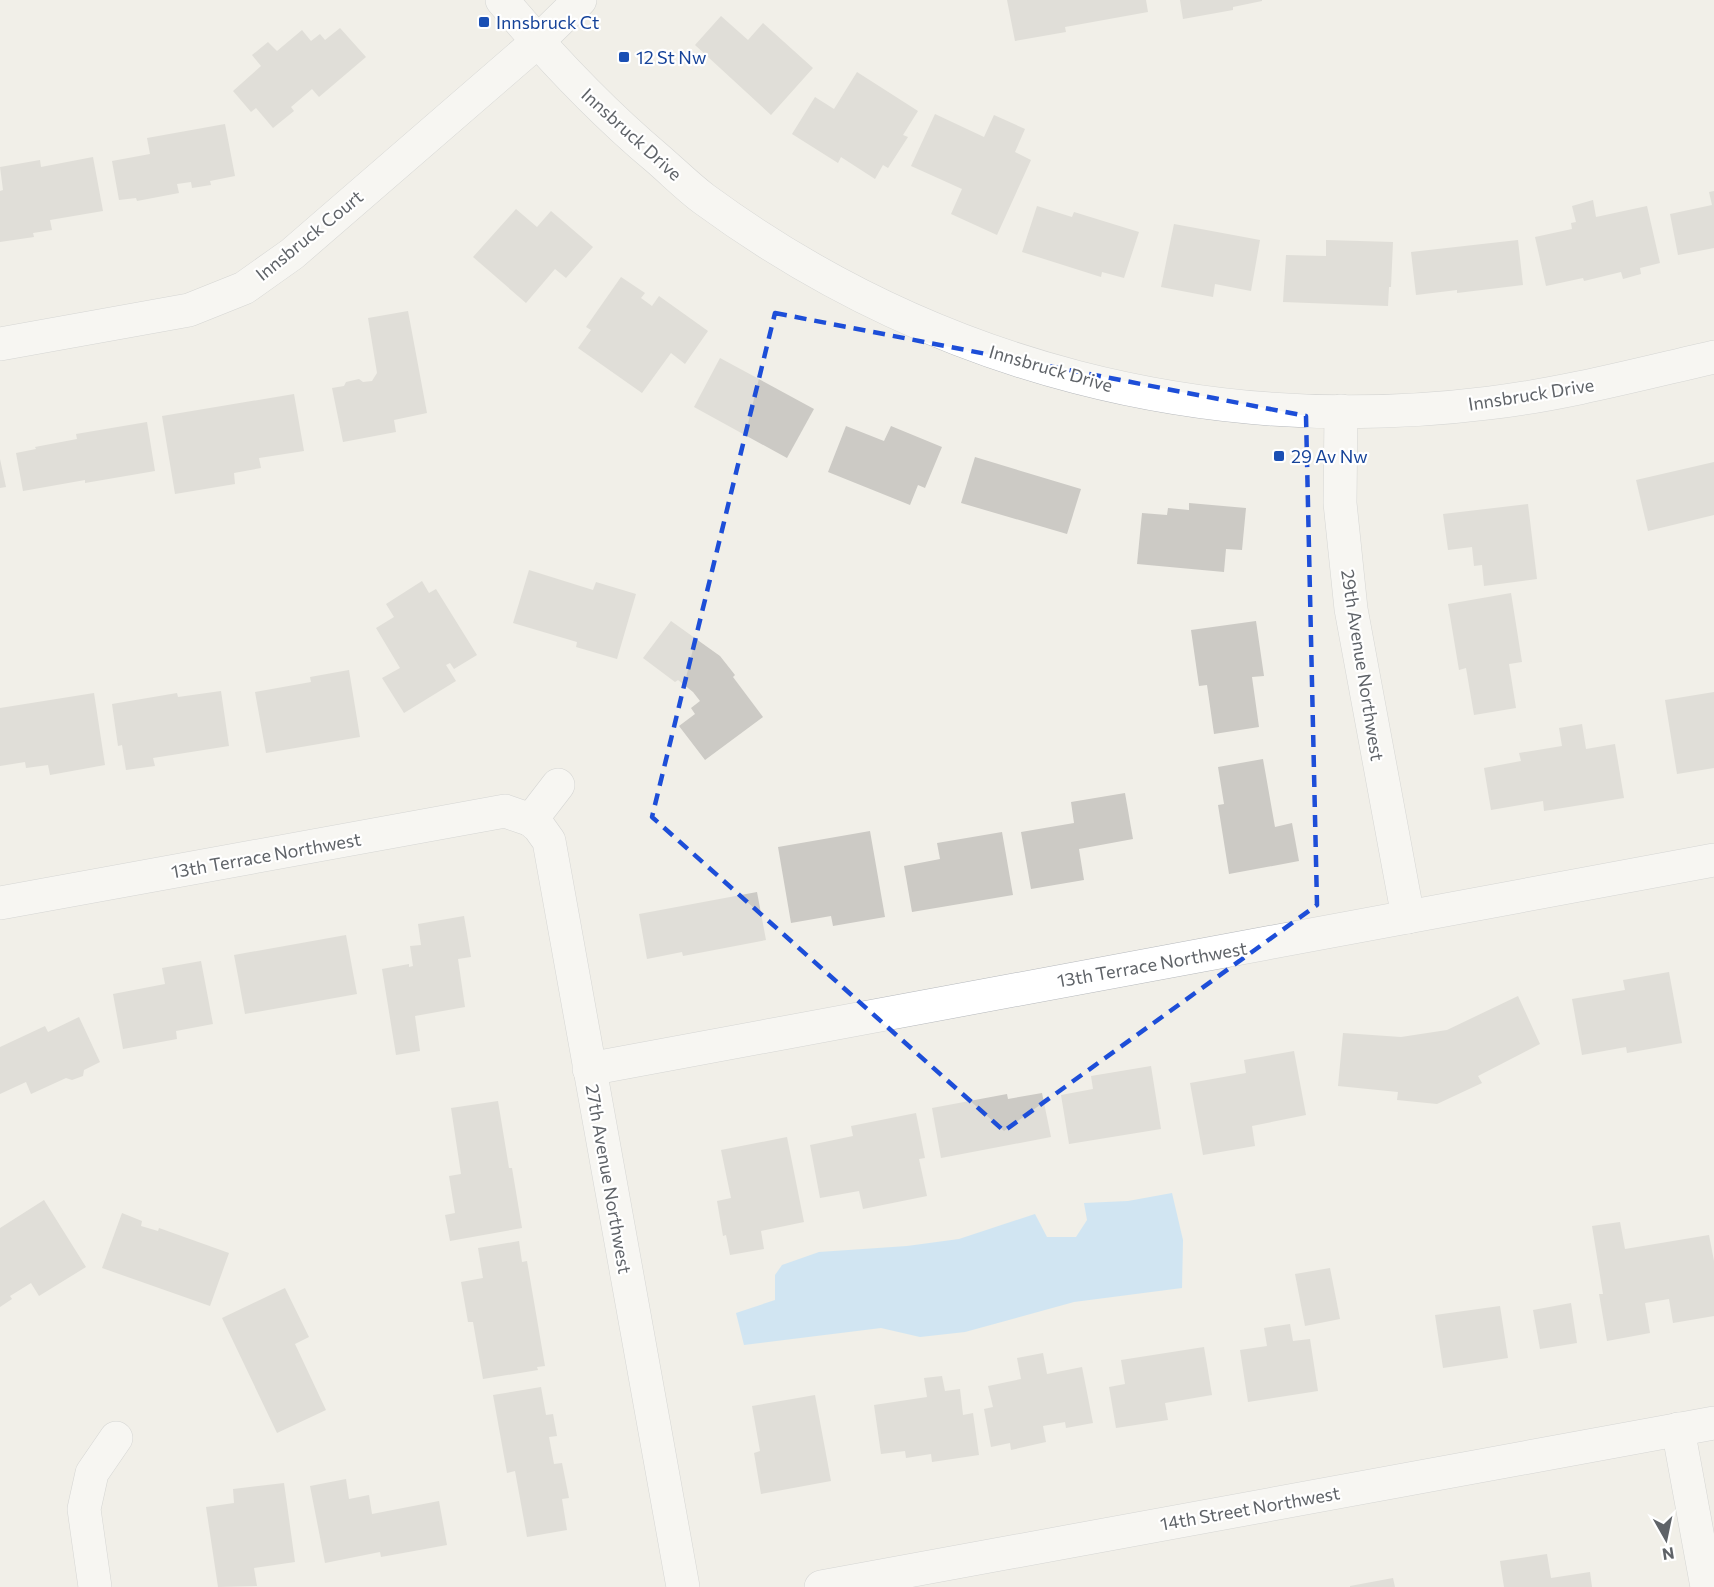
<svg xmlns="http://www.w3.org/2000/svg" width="1714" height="1587" viewBox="0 0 1714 1587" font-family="Commissioner,sans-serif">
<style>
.water{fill:#aadaff}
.building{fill:#cccac5}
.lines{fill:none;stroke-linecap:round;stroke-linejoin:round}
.minor-casing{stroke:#b5b8bc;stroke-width:34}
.minor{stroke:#fff;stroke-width:33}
.marked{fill:none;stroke:#1d4ed8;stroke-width:4.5;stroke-dasharray:12 8;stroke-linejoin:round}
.transit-dot{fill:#1a4fb4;stroke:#fff;stroke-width:2}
.labels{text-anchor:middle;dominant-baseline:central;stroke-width:4.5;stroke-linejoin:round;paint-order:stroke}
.transit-label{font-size:18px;fill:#164399;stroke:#fff;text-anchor:start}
.street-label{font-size:18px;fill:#5f6368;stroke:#fff}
</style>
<rect width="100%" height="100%" fill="#f1efe8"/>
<polygon class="water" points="1172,1193 1183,1240 1182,1288 1074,1302 965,1332 920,1337 881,1328 744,1345 736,1313 775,1300 775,1275 782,1265 819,1252 907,1246 959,1239 1035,1214 1047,1237 1076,1237 1087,1220 1084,1203 1128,1201"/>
<g class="building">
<polygon points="1007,0 1146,0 1148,12 1065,27 1066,32 1015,41"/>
<polygon points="1180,0 1262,0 1262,1 1233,7 1233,10 1183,19"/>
<polygon points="721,16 748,40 763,23 813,68 771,115 695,45"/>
<polygon points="340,28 366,57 319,97 312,89 291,107 294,111 273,128 256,108 251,112 233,91 261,66 252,55 268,42 277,51 302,30 311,41 320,34 325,40"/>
<polygon points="857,72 918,111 903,135 908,137 888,168 883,165 875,179 841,157 838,163 792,134 815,97 834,109"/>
<polygon points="935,114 984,137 994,115 1025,129 1015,152 1031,160 997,235 951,214 962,189 911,166"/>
<polygon points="225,124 235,176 210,181 211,185 192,188 191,182 177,184 179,193 137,201 136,198 119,200 112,161 150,154 147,138"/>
<polygon points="93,157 103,211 50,220 52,230 33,233 34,237 0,242 0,191 3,190 0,167 40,160 41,167"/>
<polygon points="1714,191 1714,248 1678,255 1670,214 1712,205 1709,192"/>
<polygon points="1593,200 1596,217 1647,206 1660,263 1640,268 1641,274 1623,279 1621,272 1584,281 1583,278 1546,286 1535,237 1572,229 1571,223 1576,222 1572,206"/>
<polygon points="1037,206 1072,217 1074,212 1139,232 1124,278 1102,272 1101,277 1022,252"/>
<polygon points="516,209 537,227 551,211 593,247 566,278 555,269 526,303 473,257"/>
<polygon points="1174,224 1260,240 1251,291 1215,284 1213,297 1161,287"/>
<polygon points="1326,240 1393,242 1391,287 1389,287 1388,306 1283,302 1286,255 1326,256"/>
<polygon points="1518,240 1523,285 1457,293 1457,290 1416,295 1411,252"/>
<polygon points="621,277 645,293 641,298 652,306 659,296 708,331 685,364 671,353 642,393 578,348 591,330 586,327"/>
<polygon points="408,311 427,413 394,420 396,432 343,442 332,388 344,386 346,382 359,379 363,382 372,381 377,373 368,318"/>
<polygon points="720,358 814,409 787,458 694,407"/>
<polygon points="294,394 304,451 259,458 261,468 234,473 235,484 175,494 162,416"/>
<polygon points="147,422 155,471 85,483 85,480 23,491 16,453 36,449 35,447 77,439 76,434"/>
<polygon points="846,426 884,441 891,426 942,447 925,488 918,485 910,505 828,472"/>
<polygon points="975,457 1081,489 1067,534 961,503"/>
<polygon points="0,459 6,487 0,488"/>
<polygon points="1714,462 1714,515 1648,531 1636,480"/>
<polygon points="1189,503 1246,508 1242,550 1226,549 1224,572 1137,564 1142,513 1167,515 1168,508 1189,510"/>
<polygon points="1528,504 1537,579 1484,586 1482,565 1474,566 1472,547 1448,550 1443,514"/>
<polygon points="529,570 593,590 596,582 636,594 617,659 576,647 577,642 513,623"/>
<polygon points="422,581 429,593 436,589 477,655 454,669 450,663 446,665 456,681 404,713 382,678 400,668 376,628 394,617 386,604"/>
<polygon points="1511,593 1522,662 1509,664 1516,708 1474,715 1466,668 1459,670 1448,604"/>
<polygon points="671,621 720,656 735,675 733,677 763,717 705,760 679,726 695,714 691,708 700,701 693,692 678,680 675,682 643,658"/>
<polygon points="1256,621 1264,676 1252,677 1259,727 1214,734 1207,685 1199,686 1191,630"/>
<polygon points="349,670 360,737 266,753 255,692 311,682 310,677"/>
<polygon points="221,691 229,746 153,758 155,766 126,770 122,745 118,746 112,704 177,693 178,697"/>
<polygon points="1714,692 1714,768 1677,774 1665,700"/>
<polygon points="94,693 105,765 50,775 48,765 26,768 25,762 0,766 0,708"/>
<polygon points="1582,724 1586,749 1615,744 1624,798 1544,811 1543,801 1491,810 1484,768 1521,761 1519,753 1562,746 1559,728"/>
<polygon points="1263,759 1275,827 1292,823 1299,861 1229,874 1218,805 1224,804 1218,767"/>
<polygon points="1125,793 1133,839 1079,849 1084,880 1031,889 1021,832 1074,823 1071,802"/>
<polygon points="870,831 885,917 833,926 831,916 791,923 778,847"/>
<polygon points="1002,832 1013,895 912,912 904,866 940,859 937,843"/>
<polygon points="757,892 766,940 683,956 682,952 647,959 639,914"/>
<polygon points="464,916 471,957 458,959 465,1007 415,1016 420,1051 396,1055 382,969 409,964 409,967 413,966 410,946 421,945 418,924"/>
<polygon points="346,935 357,994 245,1014 234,955"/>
<polygon points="201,961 213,1024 176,1031 177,1039 123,1049 113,994 165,984 162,968"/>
<polygon points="1669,972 1682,1043 1627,1053 1626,1047 1582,1055 1572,999 1625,990 1623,980"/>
<polygon points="1518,996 1540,1044 1478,1076 1482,1083 1437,1104 1397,1100 1398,1092 1338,1086 1343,1033 1401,1037 1447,1030"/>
<polygon points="79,1017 100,1062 84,1070 83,1076 72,1080 66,1078 31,1094 26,1082 0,1094 0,1047 45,1026 48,1032"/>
<polygon points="1294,1051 1306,1115 1252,1126 1255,1146 1203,1155 1190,1083 1246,1073 1244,1060"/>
<polygon points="1151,1066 1161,1129 1069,1144 1061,1095 1093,1089 1091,1076"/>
<polygon points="1042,1093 1051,1137 941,1158 932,1108 1007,1094 1008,1099"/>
<polygon points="498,1101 509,1168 512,1168 522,1228 450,1241 445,1215 455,1213 449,1176 461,1174 451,1108"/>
<polygon points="916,1113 925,1158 919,1159 927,1196 863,1209 859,1191 820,1198 810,1145 853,1136 851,1126"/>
<polygon points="787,1137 804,1222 761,1231 764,1249 730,1255 726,1235 723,1236 717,1201 731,1198 721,1150"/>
<polygon points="44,1200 86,1267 39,1296 31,1283 10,1296 12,1299 0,1307 0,1228"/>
<polygon points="122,1213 142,1221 141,1226 158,1231 159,1228 229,1253 210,1306 102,1268"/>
<polygon points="1620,1222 1625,1249 1709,1235 1714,1261 1714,1316 1673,1323 1669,1299 1645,1303 1650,1333 1607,1341 1599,1294 1603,1294 1592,1226"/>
<polygon points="519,1241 522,1262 527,1261 545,1366 537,1367 538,1370 483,1379 473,1322 468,1322 461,1282 483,1278 478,1248"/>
<polygon points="1330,1268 1340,1319 1305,1326 1295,1274"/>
<polygon points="285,1288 309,1337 295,1344 326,1410 277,1433 222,1318"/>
<polygon points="1571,1303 1577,1343 1540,1349 1533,1310"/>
<polygon points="1500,1306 1508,1358 1443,1368 1435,1315"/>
<polygon points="1290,1324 1293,1341 1310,1339 1318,1391 1248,1402 1240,1350 1267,1346 1264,1328"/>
<polygon points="1204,1347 1212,1395 1165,1403 1168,1420 1116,1428 1109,1387 1125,1384 1121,1360"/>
<polygon points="1043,1353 1047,1374 1082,1367 1093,1423 1066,1428 1065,1422 1043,1426 1046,1442 1011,1450 1010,1443 991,1447 984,1409 993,1407 988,1386 1021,1379 1017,1358"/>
<polygon points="942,1376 945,1391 960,1389 963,1415 973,1413 979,1455 932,1462 931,1454 906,1458 905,1451 881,1454 874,1405 927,1397 924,1378"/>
<polygon points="541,1387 546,1415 553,1414 557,1436 549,1437 554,1464 562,1463 569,1498 562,1499 567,1530 527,1537 515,1471 507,1473 493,1395"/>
<polygon points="815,1395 831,1481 761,1494 754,1453 760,1451 752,1406"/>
<polygon points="346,1479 349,1499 369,1495 372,1514 439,1501 447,1545 381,1557 380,1552 325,1563 310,1486"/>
<polygon points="284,1483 295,1562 254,1568 257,1586 218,1587 206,1507 234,1503 233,1489"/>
<polygon points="1547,1554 1551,1578 1590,1572 1592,1587 1504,1587 1500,1561"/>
<polygon points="1393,1578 1395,1587 1350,1587 1350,1586"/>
</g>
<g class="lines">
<g class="minor-casing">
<g id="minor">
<path d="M502,0C550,57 601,111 658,159C673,172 688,187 704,199C933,367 1207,438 1489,403C1565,394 1640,374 1714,357"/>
<polyline points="0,344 189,310 244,288 292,254 537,42 580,0"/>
<polyline points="1341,411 1340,503 1351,609 1408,917"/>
<polyline points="558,785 531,820 539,827 549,841 683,1587"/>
<polyline points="0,903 505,811 531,820"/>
<polyline points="589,1069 1714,860"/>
<polyline points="1678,1429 1707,1587"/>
<polyline points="95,1587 84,1509 92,1473 116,1438"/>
<polyline points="821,1587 1714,1423"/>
</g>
</g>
<use href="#minor" class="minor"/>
</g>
<path d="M0 0H1714V1587H0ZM775,313L1306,416L1317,905L1004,1131L652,817Z" fill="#f1efe8" fill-opacity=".55" fill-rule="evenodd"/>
<path class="marked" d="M775,313L1306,416L1317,905L1004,1131L652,817Z"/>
<g class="transit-dot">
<rect x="478" y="16" width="12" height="12" rx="3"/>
<rect x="618" y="51" width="12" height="12" rx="3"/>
<rect x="1273" y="450" width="12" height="12" rx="3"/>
</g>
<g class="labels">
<g class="transit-label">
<text x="496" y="22">Innsbruck Ct</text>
<text x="636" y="57">12 St Nw</text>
<text x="1291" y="456">29 Av Nw</text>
</g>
<g class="street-label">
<text transform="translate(632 134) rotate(42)">Innsbruck Drive</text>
<text transform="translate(309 235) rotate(-39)">Innsbruck Court</text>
<text transform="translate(1051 368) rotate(16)">Innsbruck Drive</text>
<text transform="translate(1531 394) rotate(-9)">Innsbruck Drive</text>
<text transform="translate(1363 665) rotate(81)">29th Avenue Northwest</text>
<text transform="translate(266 855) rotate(-10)">13th Terrace Northwest</text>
<text transform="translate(1152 964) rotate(-10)">13th Terrace Northwest</text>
<text transform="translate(609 1179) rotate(80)">27th Avenue Northwest</text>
<text transform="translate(1250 1508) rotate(-10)">14th Street Northwest</text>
</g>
</g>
<g transform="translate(1666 1539) rotate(171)" stroke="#ffffff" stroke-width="4.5" paint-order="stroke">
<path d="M0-4.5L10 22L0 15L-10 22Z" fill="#5f6368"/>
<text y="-9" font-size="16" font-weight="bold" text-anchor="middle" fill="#5f6368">N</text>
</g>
</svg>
